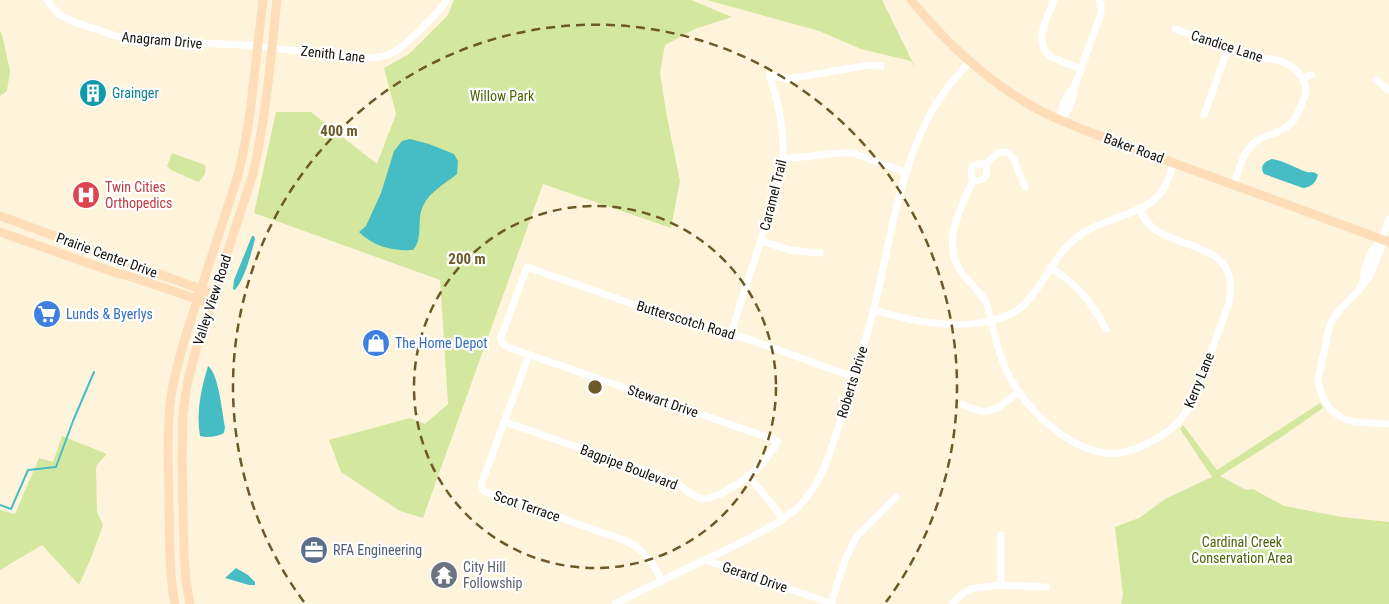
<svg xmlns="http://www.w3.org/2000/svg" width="1389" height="604" viewBox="0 0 1389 604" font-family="'Roboto Condensed',sans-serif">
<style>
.green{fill:#d3e89e}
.water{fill:#46bdc4}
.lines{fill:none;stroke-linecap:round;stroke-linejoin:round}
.stream{stroke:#46bdc4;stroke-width:2}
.minor{stroke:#fff;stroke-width:7}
.major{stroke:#ffddb9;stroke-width:9}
.ring{fill:none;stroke:#6d5827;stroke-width:2.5;stroke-dasharray:9 6}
.labels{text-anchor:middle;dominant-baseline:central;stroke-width:4.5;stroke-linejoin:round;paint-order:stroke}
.street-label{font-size:14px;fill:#141109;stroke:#fff}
.culture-label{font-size:14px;fill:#0d838f;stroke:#fff;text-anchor:start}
.park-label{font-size:14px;fill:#4e6007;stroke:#fff}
.health-label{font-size:14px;fill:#be3a42;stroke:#fff;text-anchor:start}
.shop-label{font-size:14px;fill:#366cbe;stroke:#fff;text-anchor:start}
.service-label{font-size:14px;fill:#4e5e75;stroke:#fff;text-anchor:start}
.worship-label{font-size:14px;fill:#5b616d;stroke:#fff;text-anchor:start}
.centre{fill:#6d5827;stroke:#fff;stroke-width:2.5}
.ring-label{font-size:15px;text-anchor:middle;font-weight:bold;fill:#6d5827;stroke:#fff;stroke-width:4.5;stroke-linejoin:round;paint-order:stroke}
</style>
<rect width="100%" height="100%" fill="#fef4dc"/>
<g class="green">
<polygon points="454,0 691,0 732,17 695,29 665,45 660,73 667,117 680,181 671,228 543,184 423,518 400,511 341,472 329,440 410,418 425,424 448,404 440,280 254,213 276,112 311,112 377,164 396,114 384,68 409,54 448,15"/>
<polygon points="707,0 882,0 916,69 911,61 861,49 819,31"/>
<polygon points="0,31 2,34 10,71 7,91 0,96"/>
<path d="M172,153L205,165C207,173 204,177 198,182L171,170L167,166Z"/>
<polygon points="1320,403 1323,408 1280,438 1220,476 1246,490 1253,489 1284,506 1342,517 1389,522 1389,604 1121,604 1123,595 1115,527 1139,518 1165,499 1212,477 1180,429 1183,425 1217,470"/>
<polygon points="62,436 107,454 97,465 96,469 97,512 103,525 91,558 79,585 42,545 0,570 0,510 15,514 39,458 53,462"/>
</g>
<g class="water">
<path d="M410,139L429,144L454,154L458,161L457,174C445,184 430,191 423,206C416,220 424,238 413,250C393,251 374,247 359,232L366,226L381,193L394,151L402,141Z"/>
<path d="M1272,159C1285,161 1295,168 1307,172C1312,173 1314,171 1318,175C1316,183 1311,187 1303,188L1264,174C1259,166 1265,161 1272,159Z"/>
<path d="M252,236H254L255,239C251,254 245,278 235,290L233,289L234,280Z"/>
<path d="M208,366C219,374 222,413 225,427L224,433C217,437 207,438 200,436C196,412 201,389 208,366Z"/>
<polygon points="236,568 248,575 255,582 255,585 249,585 225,578"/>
</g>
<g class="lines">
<polyline class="stream" points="0,505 11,509 28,470 56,467 73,421 94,372"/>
<g class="minor">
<path d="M47,0C51,5 55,11 60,15C69,20 79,24 89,27C107,33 125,40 145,41L246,45L360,58C371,58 380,58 390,54C406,47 437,14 447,0"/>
<path d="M1054,0C1048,16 1031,45 1052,57C1061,62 1072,65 1082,69"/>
<path d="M1175,29C1200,38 1225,49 1251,56C1259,59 1268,58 1277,60C1294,65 1311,80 1304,98C1300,108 1297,118 1289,125C1281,132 1271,134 1262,138C1243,146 1240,168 1234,185"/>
<polyline points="1303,78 1311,75"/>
<polyline points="1376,80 1389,90"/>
<polyline points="1204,115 1228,48"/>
<path d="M1059,120C1070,111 1073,102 1074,88L1101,13V4L1099,0"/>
<path d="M1059,120C1061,108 1065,96 1074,88"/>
<polyline points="784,159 838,153 853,153 900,170 906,174"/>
<path d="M973,181C986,180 988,177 986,164"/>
<path d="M1025,187L1014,160L1009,153C998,149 993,157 986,164H978L972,167L971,175L973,181C960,208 942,241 960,270C968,282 980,291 987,304C993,328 998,353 1009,376C1027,411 1076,458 1119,453C1130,452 1141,447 1151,442C1162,436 1173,429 1181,419C1192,405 1197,388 1204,371C1212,349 1220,326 1229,304C1238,259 1212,253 1177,240C1169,237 1159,234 1153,228C1146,222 1142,216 1139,208"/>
<polyline points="1389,219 1382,239 1381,249 1370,276 1357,292 1340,309 1330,324 1318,379 1320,390 1324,400 1330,409 1338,415 1346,420 1356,422 1389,424"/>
<polyline points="761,241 790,250 820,253"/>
<path d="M1050,268C1076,282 1092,303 1106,329"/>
<path d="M1362,286C1364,270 1369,250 1382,239"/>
<path d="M873,310C890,314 908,320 925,322C959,327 1008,327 1031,297C1049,275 1058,249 1083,233C1104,219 1145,213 1160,194C1167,185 1170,173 1174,163"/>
<path d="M731,334L780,179C787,146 781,107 769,75L789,79L869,65L881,66"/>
<path d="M529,355L482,482C481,487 482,489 486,492L624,540C645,550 652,561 662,581"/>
<path d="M962,404C968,407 974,410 981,411C995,414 1008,399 1019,392"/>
<path d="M505,422L661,476C667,479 673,481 679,485C685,489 691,495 699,498C714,503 749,477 760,466C767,459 773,449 778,441L507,347C503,344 501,342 501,337L527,267L667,316C696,326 727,332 756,342C789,353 821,366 854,377"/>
<polyline points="749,476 778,512 782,520"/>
<polyline points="1001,535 1001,585"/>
<polyline points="706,560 833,604"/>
<polyline points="831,603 845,560 857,536 896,497"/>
<path d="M615,604C654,584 694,565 734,546C756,534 780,524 798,507C825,481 834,440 845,405C855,373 866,341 874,308C891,240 899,164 937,103C946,88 958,75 969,62"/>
<polyline points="952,604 962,594 970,589 977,588 1001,585 1046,587"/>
</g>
<g class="major">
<path d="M911,0C947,44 989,83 1039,110C1056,119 1074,126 1092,133L1389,242"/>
<polyline points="0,216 214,294"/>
<polyline points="0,232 116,273 135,278 211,304"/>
<path d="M175,604C169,574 170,543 169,512C169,481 167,448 169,417C170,390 178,364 185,338L228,206L238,175L245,144L250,113L263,0"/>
<path d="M190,604L186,581L184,553L182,458L183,414L187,384L198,342L253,174C266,117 271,58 277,0"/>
</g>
</g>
<g class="ring">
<circle cx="595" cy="387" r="181"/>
<path d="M304 602A362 362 0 1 1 886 602"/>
</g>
<defs>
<g id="building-disc" transform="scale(1.4375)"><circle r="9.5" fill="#0f9aa8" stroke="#fff"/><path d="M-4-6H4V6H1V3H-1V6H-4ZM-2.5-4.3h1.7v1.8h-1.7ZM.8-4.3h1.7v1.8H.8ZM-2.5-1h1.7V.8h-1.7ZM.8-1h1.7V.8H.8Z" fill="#fff"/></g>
<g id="hospital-disc" transform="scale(1.4375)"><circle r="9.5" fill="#e0444e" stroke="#fff"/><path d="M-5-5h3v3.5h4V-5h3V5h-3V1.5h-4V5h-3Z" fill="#fff"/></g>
<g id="supermarket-disc" transform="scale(1.4375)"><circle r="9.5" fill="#3f7fe0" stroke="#fff"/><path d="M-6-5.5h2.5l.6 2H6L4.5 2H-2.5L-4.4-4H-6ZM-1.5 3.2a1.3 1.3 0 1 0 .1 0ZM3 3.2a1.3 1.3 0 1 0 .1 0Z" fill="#fff"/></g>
<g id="shop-disc" transform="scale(1.4375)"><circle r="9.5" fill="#3f7fe0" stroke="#fff"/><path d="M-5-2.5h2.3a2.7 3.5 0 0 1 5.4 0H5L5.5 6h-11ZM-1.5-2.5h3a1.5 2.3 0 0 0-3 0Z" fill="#fff"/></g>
<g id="office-disc" transform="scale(1.4375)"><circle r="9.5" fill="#5c6f8a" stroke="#fff"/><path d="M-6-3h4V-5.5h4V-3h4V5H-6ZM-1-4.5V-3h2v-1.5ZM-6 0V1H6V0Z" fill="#fff"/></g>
<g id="temple-disc" transform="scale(1.4375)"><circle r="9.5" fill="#6b7280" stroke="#fff"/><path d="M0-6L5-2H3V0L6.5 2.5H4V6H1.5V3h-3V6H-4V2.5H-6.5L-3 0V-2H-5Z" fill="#fff"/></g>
</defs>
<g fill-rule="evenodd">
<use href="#building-disc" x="93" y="93"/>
<use href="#hospital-disc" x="86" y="195"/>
<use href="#supermarket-disc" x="47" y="314"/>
<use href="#shop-disc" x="376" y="343"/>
<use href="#office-disc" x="314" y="550"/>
<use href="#temple-disc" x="444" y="575"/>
</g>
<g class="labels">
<g class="street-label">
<text transform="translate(162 40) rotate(5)">Anagram Drive</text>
<text transform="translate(1227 46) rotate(18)">Candice Lane</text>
<text transform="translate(333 54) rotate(6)">Zenith Lane</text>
<text transform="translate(1134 148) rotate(20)">Baker Road</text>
<text transform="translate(773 195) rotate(-76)">Caramel Trail</text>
<text transform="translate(107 255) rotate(20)">Prairie Center Drive</text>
<text transform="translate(212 300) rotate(-72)">Valley View Road</text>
<text transform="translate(686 320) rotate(17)">Butterscotch Road</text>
<text transform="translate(1199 380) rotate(-68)">Kerry Lane</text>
<text transform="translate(852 382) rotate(-73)">Roberts Drive</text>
<text transform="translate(663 401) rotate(19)">Stewart Drive</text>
<text transform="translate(629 467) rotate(21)">Bagpipe Boulevard</text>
<text transform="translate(527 506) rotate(19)">Scot Terrace</text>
<text transform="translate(755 577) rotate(19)">Gerard Drive</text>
</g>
<g class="culture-label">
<text x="112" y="93">Grainger</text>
</g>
<g class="park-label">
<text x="502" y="96">Willow Park</text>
<text x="1242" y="542">Cardinal Creek<tspan x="1242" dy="16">Conservation Area</tspan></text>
</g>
<g class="health-label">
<text x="105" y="187">Twin Cities<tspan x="105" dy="16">Orthopedics</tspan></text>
</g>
<g class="shop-label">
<text x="66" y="314">Lunds &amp; Byerlys</text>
<text x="395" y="343">The Home Depot</text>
</g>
<g class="service-label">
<text x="333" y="550">RFA Engineering</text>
</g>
<g class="worship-label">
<text x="463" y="567">City Hill<tspan x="463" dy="16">Followship</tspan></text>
</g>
</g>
<circle cx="595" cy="387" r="8" class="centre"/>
<g class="ring-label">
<text x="339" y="136">400 m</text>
<text x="467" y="264">200 m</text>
</g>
</svg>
